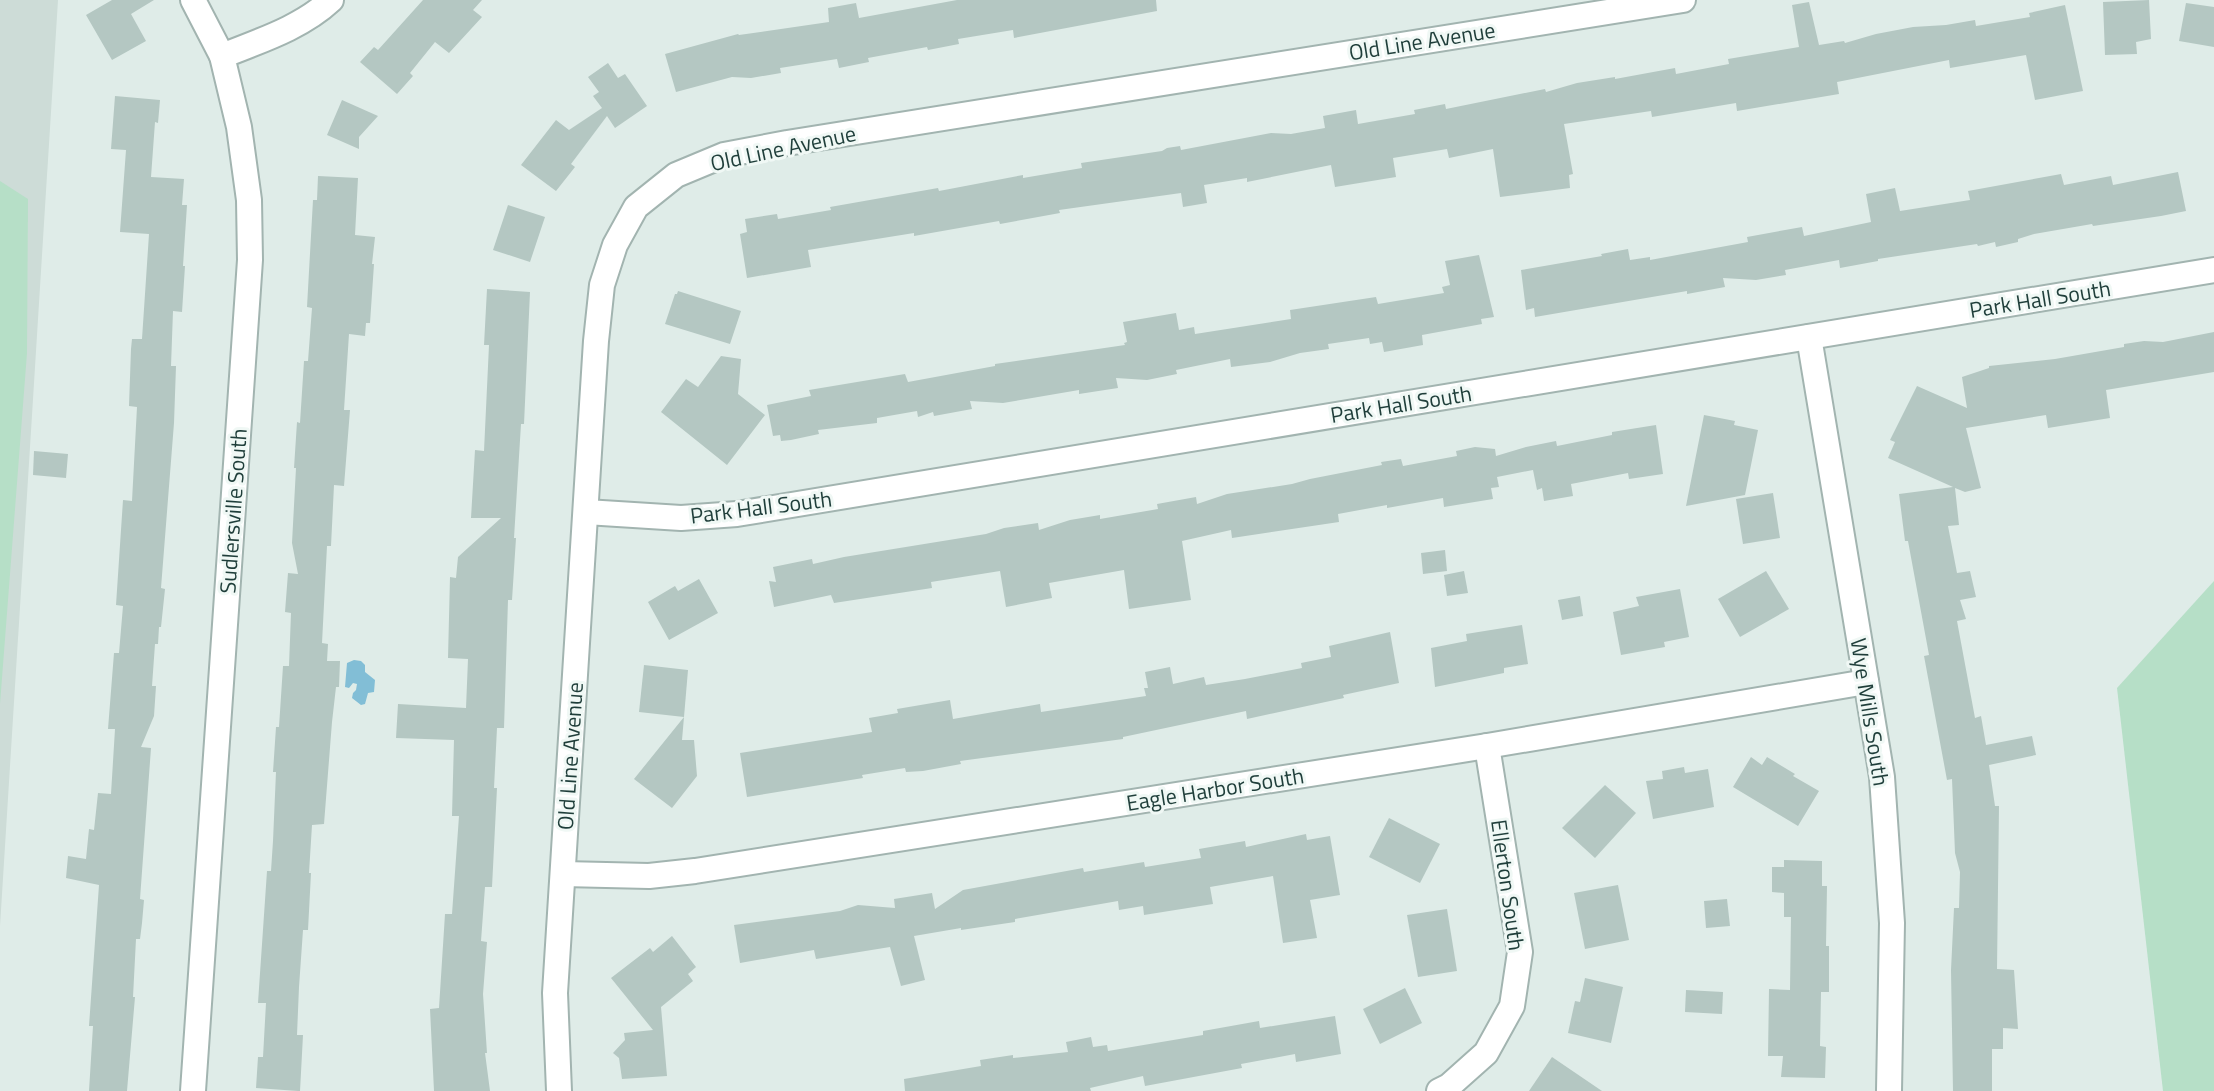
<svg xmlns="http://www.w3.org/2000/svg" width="2214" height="1091" viewBox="0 0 2214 1091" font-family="'Titillium Web',sans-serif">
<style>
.built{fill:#cddcd7}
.green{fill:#b6dfc7}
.water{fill:#82bed6}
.building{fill:#b4c7c2}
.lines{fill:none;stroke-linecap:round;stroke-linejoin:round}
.minor-casing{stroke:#a2b4b0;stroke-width:28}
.minor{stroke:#fff;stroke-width:24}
.labels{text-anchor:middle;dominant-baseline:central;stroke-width:6;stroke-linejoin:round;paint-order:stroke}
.street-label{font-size:22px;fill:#1f3e3a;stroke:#f0f8f5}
</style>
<rect width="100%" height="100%" fill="#dfece8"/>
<polygon class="built" points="0,0 58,0 0,926"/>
<g class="green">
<polygon points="0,181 28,199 27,353 0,704"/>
<polygon points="2214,581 2214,1091 2163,1091 2117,688"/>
</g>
<polygon class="water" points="354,660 361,661 365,665 365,672 375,680 374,692 368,693 365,704 361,705 352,698 353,693 356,690 357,684 353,683 349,688 345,687 347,663"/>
<g class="building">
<polygon points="112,0 154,0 131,14 146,41 112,60 86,15"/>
<polygon points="423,0 482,0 473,10 482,17 449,53 435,42 410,73 413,76 397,94 360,62 374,47 378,50"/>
<polygon points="957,0 1156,0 1157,11 1014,38 1013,30 958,39 959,44 928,50 927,47 868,58 869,62 839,68 837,59 780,68 781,73 751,78 732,77 676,92 665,54 738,34 739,35 829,22 828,8 856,3 859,18"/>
<polygon points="2149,0 2151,39 2136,42 2137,54 2105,55 2103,2"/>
<polygon points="1809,2 1819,45 1844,41 1845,43 1876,34 1913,27 1946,25 1975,20 1976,26 2030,17 2029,13 2065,5 2083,91 2035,100 2026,55 1950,68 1949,60 1837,82 1839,94 1737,111 1736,103 1652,117 1651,111 1564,124 1573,174 1569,175 1570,188 1500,197 1493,149 1449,158 1447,149 1393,158 1396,177 1335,187 1331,165 1247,182 1247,178 1204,185 1207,203 1183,207 1181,193 1059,210 1060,213 1000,224 999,221 914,236 914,233 808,250 811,267 747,278 740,234 747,232 745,219 777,214 778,219 831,210 830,207 938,188 939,191 1023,175 1023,178 1082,168 1081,163 1162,151 1167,148 1180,146 1181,150 1271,133 1291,134 1325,128 1323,116 1356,110 1358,124 1415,114 1414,110 1445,104 1446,109 1545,89 1546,92 1577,83 1615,77 1615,79 1675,68 1676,74 1729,64 1728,59 1799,47 1792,5"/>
<polygon points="2186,3 2214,7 2214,47 2179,41"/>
<polygon points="608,63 618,78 625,74 647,106 615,128 607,116 571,164 575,167 556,191 521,165 556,120 569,130 602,108 593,96 599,92 588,77"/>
<polygon points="115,96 160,100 158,123 155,122 151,177 184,179 182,205 187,205 183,266 185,266 182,312 173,311 171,366 176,366 174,423 161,588 165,589 161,627 159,627 158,644 155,644 152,686 156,686 154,716 141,747 151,748 140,899 144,900 142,923 140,939 136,939 133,997 135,997 127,1091 89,1091 93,1026 89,1026 99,885 66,878 68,856 86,859 89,829 94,830 98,793 111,794 115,729 108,729 114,653 119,653 123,606 116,605 123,500 132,501 137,407 129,406 131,349 132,339 142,339 149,234 120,232 126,150 111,149"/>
<polygon points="342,100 378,116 359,137 359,149 327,135"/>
<polygon points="2178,172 2186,211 2161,216 2093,226 2092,224 2034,234 2018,239 2018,242 1996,247 1995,242 1978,246 1977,244 1878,259 1878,261 1840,268 1839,260 1785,270 1786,275 1756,280 1723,278 1725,287 1687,294 1687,291 1535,317 1534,308 1526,310 1521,270 1602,256 1601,254 1628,249 1630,260 1650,257 1650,260 1748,242 1747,237 1802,227 1804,236 1871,222 1866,194 1895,188 1900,211 1970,200 1968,191 2061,174 2064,185 2111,176 2113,185"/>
<polygon points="318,176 358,178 355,235 375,237 372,264 374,264 370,323 366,323 365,336 349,334 344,410 350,410 344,486 334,485 331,546 327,546 322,643 328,644 327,661 340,661 339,687 336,687 332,722 324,824 312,825 309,873 311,873 308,930 303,930 299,987 297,1035 303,1035 300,1091 298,1091 256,1088 258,1057 263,1057 266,1003 258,1003 259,988 267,871 271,871 273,841 276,772 273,772 276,727 279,727 283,666 289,666 291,613 285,612 288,573 298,574 292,543 296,468 294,468 297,422 300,423 304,361 308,361 312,308 307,307 313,200 317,200"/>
<polygon points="508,205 545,217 530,262 493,250"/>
<polygon points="1479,255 1494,317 1481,319 1482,324 1422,335 1423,345 1384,352 1382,342 1370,344 1369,338 1328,344 1329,349 1300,353 1270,362 1231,367 1230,359 1176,370 1177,374 1147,380 1116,378 1118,388 1079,394 1079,390 1003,403 970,401 972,409 934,416 933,412 918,417 917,411 877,418 877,423 818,430 819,434 791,440 781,441 780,435 773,436 767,405 811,396 809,390 905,374 908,382 995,366 995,364 1125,345 1124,343 1127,342 1123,322 1176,313 1179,330 1194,327 1195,334 1291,319 1290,310 1376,297 1378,304 1444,293 1442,287 1450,285 1445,261"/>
<polygon points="487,289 530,292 524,424 521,424 514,538 516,538 512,600 508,600 504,728 497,728 494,788 497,788 492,887 485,887 481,941 487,942 483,994 487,1053 485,1053 490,1091 434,1091 430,1009 439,1008 445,914 452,914 459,816 452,816 454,740 396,738 398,704 466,708 468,659 448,658 450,577 456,578 458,557 501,518 471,518 475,450 484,451 489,345 484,345"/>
<polygon points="678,291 741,311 730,344 665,324 675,294 677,294"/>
<polygon points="2214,332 2214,372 2106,390 2110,418 2048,428 2046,415 1966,428 1981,488 1965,492 1955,488 1959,525 1948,526 1957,573 1970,571 1976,597 1960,600 1966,619 1957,621 1975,718 1981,716 1986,745 2032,736 2036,755 1989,765 1995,806 1999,806 1997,969 2014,970 2018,1029 2003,1028 2003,1049 1992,1049 1992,1091 1953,1091 1951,970 1954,908 1959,908 1960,872 1955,853 1952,779 1947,780 1924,656 1929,655 1908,541 1905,541 1899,494 1953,487 1888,458 1895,442 1890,440 1917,386 1967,408 1962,377 1989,368 1989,366 2055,359 2124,347 2124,344 2144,341 2163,342"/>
<polygon points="721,356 741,359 738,394 765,415 727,465 661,412 686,379 698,387"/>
<polygon points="1704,415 1735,421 1734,425 1758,430 1745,495 1686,506"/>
<polygon points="1656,425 1663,474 1629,479 1628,473 1571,484 1573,496 1544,501 1542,488 1537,490 1533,470 1497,477 1499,487 1491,488 1493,499 1444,507 1443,498 1387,508 1387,505 1338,514 1339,522 1232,538 1231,530 1182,541 1191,600 1129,609 1124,570 1049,583 1052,598 1006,607 1000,571 931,582 932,588 834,603 831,595 774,607 769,581 776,582 773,567 812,559 813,564 844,557 986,534 1004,528 1038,523 1039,530 1070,520 1100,515 1100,519 1158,509 1157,504 1196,497 1197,504 1227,494 1292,484 1310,479 1382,465 1381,462 1401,459 1403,466 1457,456 1456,451 1475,447 1495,449 1496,456 1526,447 1556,441 1557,446 1612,435 1612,432"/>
<polygon points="34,451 68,454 66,478 33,475"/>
<polygon points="1773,493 1780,538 1743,544 1736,499"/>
<polygon points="1445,550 1447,571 1423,574 1421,553"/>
<polygon points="1464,571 1468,593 1447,596 1444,575"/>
<polygon points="1766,571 1789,609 1740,637 1718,599"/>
<polygon points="699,579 718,613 669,640 648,602 675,586 678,591"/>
<polygon points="1680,589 1689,637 1664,642 1665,647 1621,655 1613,612 1639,606 1636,597"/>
<polygon points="1580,596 1583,616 1562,620 1558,600"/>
<polygon points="1522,625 1528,664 1504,668 1504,673 1435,687 1431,648 1467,641 1466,634"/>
<polygon points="1390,632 1399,683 1343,695 1344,698 1247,719 1246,711 1123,737 1123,739 960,761 961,764 923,771 906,772 905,768 862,775 863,778 747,797 740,753 872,732 869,718 898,713 897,709 950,700 953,719 1040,704 1041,712 1146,696 1144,688 1148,688 1145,672 1170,667 1173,684 1204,677 1206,685 1245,679 1302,668 1301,663 1331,657 1329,646"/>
<polygon points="644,665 688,670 684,717 639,712"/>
<polygon points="684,717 682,740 694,740 697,776 672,808 634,779"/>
<polygon points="1751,757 1762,765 1767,757 1795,774 1793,776 1819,791 1798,826 1733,787"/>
<polygon points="1684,767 1685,773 1708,769 1714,807 1653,819 1646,781 1663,779 1662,771"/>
<polygon points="1605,785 1636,813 1595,858 1562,828"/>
<polygon points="1389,818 1440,844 1420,883 1369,857"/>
<polygon points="1306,834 1307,840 1330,836 1340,895 1310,900 1317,938 1283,943 1273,876 1210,887 1213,904 1144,915 1143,906 1119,910 1118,901 1015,919 1015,922 961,930 961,928 914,936 925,980 901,986 890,947 816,959 814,950 740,963 734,925 840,911 858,905 895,908 894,899 932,893 935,909 963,890 1083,868 1084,872 1144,862 1145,867 1201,858 1199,849 1245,841 1246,847"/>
<polygon points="1784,860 1822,861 1822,886 1827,886 1826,946 1829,946 1829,992 1821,992 1820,1046 1826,1047 1825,1078 1781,1077 1783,1056 1768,1056 1769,989 1790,990 1791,917 1784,917 1784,893 1772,892 1772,867 1784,867"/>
<polygon points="1618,885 1629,940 1585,949 1574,893"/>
<polygon points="1727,899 1730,926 1706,928 1704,901"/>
<polygon points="1447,909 1457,971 1418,977 1407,915"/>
<polygon points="672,936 696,967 688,974 693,981 661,1007 667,1076 622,1079 619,1058 613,1053 625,1040 624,1033 653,1030 611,978 650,948 653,952"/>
<polygon points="1585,978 1623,987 1611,1043 1568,1033 1575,1001 1580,1002"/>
<polygon points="1405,988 1422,1023 1380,1044 1363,1009"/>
<polygon points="1686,990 1723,992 1722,1014 1685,1012"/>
<polygon points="1335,1016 1341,1054 1296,1062 1295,1054 1241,1064 1242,1068 1145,1086 1143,1076 1090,1088 1091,1091 905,1091 904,1079 981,1066 980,1060 1013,1055 1013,1058 1068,1052 1066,1042 1091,1037 1093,1047 1107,1045 1108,1051 1203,1035 1203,1031 1259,1021 1260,1028"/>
<polygon points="1552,1057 1602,1091 1529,1091"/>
</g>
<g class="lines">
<g class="minor-casing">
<g id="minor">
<polyline points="193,0 222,56"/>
<polyline points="1809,337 1882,777 1892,923 1889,1091"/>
<polyline points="586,512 681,518 737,514 2214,270"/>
<polyline points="563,874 649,876 695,871 1487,746 1866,682"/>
<path d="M193,1091L250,260L249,200L239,127L222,56C259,41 301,28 331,0"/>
<polyline points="559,1091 555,993 596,341 602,285 615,245 636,207 676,175 724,155 787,143 1683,0"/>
<polyline points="1439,1091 1449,1086 1486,1053 1512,1006 1520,952 1487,746"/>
</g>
</g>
<use href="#minor" class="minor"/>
</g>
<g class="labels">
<g class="street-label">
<text transform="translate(1422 41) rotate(-9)">Old Line Avenue</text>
<text transform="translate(783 148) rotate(-12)">Old Line Avenue</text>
<text transform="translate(2040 299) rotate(-9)">Park Hall South</text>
<text transform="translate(1401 404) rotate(-9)">Park Hall South</text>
<text transform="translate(761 507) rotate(-7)">Park Hall South</text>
<text transform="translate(233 511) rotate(-86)">Sudlersville South</text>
<text transform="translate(1870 712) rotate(81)">Wye Mills South</text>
<text transform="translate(570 756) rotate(-86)">Old Line Avenue</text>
<text transform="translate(1215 789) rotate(-9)">Eagle Harbor South</text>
<text transform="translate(1508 885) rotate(82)">Ellerton South</text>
</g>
</g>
</svg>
